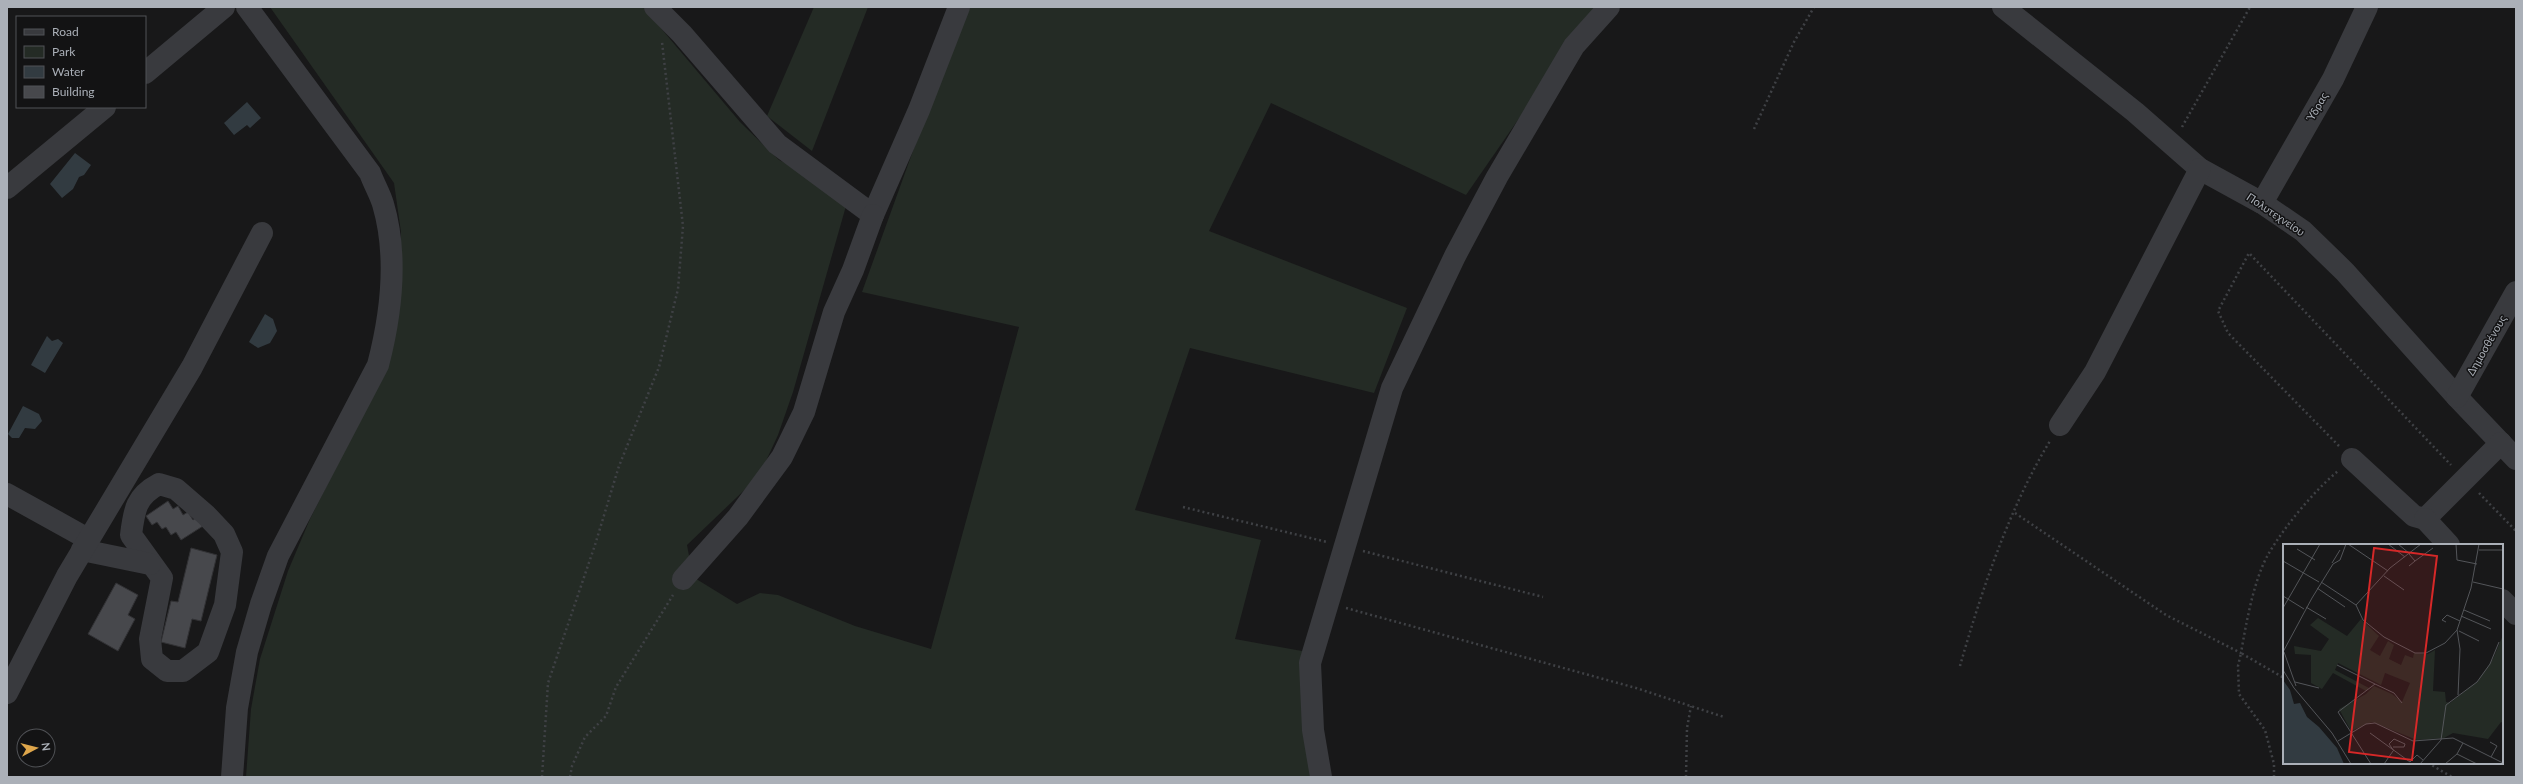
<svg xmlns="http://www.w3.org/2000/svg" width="2523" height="784" viewBox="0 0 2523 784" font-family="Lato,sans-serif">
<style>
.green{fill:#242b25}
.water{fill:#323b41}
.building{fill:#47484c;stroke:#323235}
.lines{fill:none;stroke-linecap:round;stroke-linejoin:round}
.path{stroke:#3f4145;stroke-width:2.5;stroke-dasharray:2 3;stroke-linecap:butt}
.minor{stroke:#393a3e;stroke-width:22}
.labels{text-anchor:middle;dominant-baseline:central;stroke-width:3;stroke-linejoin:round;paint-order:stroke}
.street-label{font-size:11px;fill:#abb0b8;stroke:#131314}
.inset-road{fill:none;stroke:#535559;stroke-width:1}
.view{fill:#d62828;fill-opacity:0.15;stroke:#d62828;stroke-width:2}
.inset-edge{fill:none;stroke:#abb0b8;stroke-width:2}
</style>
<rect width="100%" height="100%" fill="#181819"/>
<g class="green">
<polygon points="270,7 643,7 740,122 779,160 813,177 846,206 793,392 778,435 759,476 687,545 693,577 737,604 760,593 778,595 855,626 931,649 1019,327 862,292 965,7 1596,7 1466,195 1271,103 1209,231 1407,308 1374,393 1190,348 1135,510 1261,540 1235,639 1302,651 1310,777 246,777 251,709 260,659 288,571 310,519 388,364 400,279 401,232 394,183"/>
<polygon points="814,7 868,7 812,151 767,116"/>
</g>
<g class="water">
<polygon points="247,102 261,118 250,128 247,125 234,135 224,123"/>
<polygon points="75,153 91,165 84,175 79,177 73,189 62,198 50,184"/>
<polygon points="265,314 273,319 277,331 270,343 258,348 249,342"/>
<polygon points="47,336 52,341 58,339 63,343 45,373 31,365"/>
<polygon points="23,406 39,414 42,421 35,429 25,428 19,438 12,438 8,434"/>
</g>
<g class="building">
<polygon points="168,501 173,509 178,506 183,515 188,512 193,520 197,517 203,526 181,540 176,532 171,535 166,527 162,529 157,522 152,525 146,516"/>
<polygon points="191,548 217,555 201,621 192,619 185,648 161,642 171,601 178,602"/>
<polygon points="116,583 138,595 128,615 135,619 118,651 88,634"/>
</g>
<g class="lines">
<g class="path">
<polyline points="2182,127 2250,7"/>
<polyline points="1754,129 1794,42 1814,7"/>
<polyline points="2339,446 2228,333 2218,311 2249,253 2451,465"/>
<polyline points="2479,493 2516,531"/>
<polyline points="1183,507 1327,542"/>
<path d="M2015,513L2166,615L2241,653C2246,624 2254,578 2269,553C2285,526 2313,492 2338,471"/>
<polyline points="1363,551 1543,597"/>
<polyline points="1346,608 1636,688 1724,717"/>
<path d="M1960,666C1981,592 2010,506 2050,441"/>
<polyline points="2428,763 2452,777"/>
<polyline points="542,777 548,683 595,545 619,466 659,367 678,289 683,226 662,42"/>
<polyline points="570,777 572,766 585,737 606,716 616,687 673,595"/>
<polyline points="1686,777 1687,728 1691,706"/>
<polyline points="2274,777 2274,764 2265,730 2239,694 2238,666 2241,653 2284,678"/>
</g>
<g class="minor">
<polyline points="655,7 682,34 777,144 873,215 919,110 959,7"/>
<polyline points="2003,7 2135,112 2200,169 2262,203 2303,231 2345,272 2457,397 2516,459"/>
<polyline points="145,73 224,7"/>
<polyline points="7,188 105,107"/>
<polyline points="2262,203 2333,79 2367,7"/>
<polyline points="2457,397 2516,292"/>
<polyline points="2060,425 2095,372 2200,169"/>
<polyline points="2352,459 2414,516 2425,519 2501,443"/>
<path d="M159,484L176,489L206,515L224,534L232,552L225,605L208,652L183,671H167L152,659L150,639L162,578L131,535C134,510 136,496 159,484Z"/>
<polyline points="7,494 88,539"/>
<polyline points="2425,519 2449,545"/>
<polyline points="82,550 150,564"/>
<polyline points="683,579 738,517 782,457 804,412 834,312 853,270 873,215"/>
<polyline points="2502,600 2516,614"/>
<polyline points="7,693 67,576 192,367 262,233"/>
<path d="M232,777L237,708L247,652L261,604L278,556L378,365C391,315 398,255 383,204C380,194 374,184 370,173L247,7"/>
<polyline points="1321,777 1313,730 1310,663 1392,388 1455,256 1497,177 1574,46 1609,7"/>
</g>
</g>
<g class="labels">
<g class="street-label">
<text transform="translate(2317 106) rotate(-60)">Ύδρας</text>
<text transform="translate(2276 214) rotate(34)">Πολυτεχνείου</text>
<text transform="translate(2486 345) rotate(-60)">Δημοσθένους</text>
</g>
</g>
<g transform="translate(2283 544)">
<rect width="220" height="220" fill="#181819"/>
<path d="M35,74L64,92L78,75L96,92L87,106L97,112L105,97L111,101L106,115L118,121L122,111L130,114L131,109L145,110L152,106L150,147L162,148L163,158L167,159L195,137L210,115L220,91V179L218,178L205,195L170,189L161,194L134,196L89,178L68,187L56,165L83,150L91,142L109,150L119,158L127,139L102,129L98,141L55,119L52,126L86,144L83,147L50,129L39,145L28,139V111L12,110L11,102L38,107L46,95L27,81Z" fill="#242b25"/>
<path d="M0,136L7,146L11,160L17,159L24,173L36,183L54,204L61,220H0Z" fill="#323b41"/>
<path class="inset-road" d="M65,0L105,27M105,0L122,13M115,0L127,10M173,0L174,16L194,20M14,5L32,16M196,6H219M0,17L36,38M132,17L150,4M49,19L57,6M126,22L132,17L126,10M101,32L121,46M38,38L73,61L80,76L101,93L132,109H143L162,99L174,86L188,44L196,0M190,38L220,45M34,44L62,63M0,52L21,65M73,61L107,24L138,0M23,63L43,75M0,64L37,0M181,66L207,77M178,72L208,85M163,78L159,76L164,71L177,77M174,86L177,105L175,151M176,87L196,97M0,108L29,54L50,20L57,16L63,0M1,108L13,142M54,121L92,140L55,168L88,220M0,126L11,144L49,189L68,220M12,138L36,144M92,140L111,149L119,159M87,189L127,218L134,211L140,216M55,197L83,180L92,179L130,197L170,194L220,219M207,198L214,202L208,213M110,203H121L122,200L111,195L106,200L111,207M174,210L194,220M101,220L110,207M137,220L158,196L163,161L194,138L207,120L216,98M162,220L174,210L180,199"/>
<path class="view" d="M91,4L154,12L129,216L66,208Z"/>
<rect width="220" height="220" class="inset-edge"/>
</g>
<rect width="2523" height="784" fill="none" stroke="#abb0b8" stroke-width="16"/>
<rect x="16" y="16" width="130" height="92" fill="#131314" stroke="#505256"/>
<rect x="24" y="29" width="20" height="6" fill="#393a3e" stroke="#505256"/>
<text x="52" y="36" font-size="12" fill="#abb0b8">Road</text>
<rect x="24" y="46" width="20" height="12" fill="#242b25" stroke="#505256"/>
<text x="52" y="56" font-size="12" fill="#abb0b8">Park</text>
<rect x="24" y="66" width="20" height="12" fill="#323b41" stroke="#505256"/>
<text x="52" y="76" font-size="12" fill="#abb0b8">Water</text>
<rect x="24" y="86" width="20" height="12" fill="#47484c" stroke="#505256"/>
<text x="52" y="96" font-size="12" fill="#abb0b8">Building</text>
<g transform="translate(36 748) rotate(83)"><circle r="19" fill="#131314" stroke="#505256"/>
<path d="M0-3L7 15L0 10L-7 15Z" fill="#dea64b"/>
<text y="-6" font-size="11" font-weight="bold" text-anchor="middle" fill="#abb0b8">N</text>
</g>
</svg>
